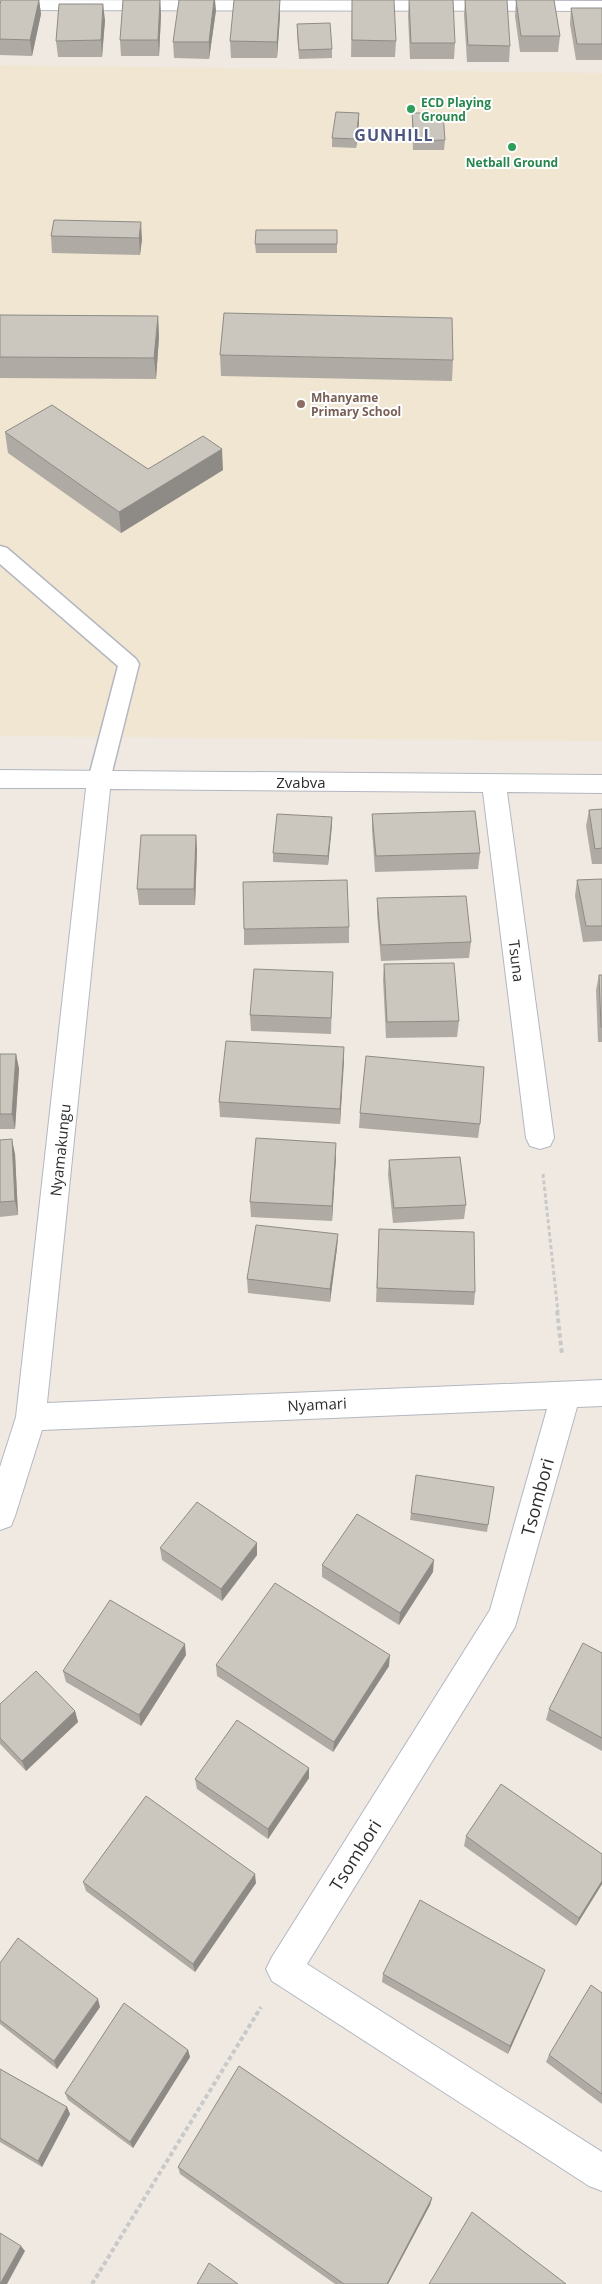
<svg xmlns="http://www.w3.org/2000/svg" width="602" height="2284" viewBox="0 0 602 2284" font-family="'Open Sans',sans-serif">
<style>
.education{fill:#f0e6d1}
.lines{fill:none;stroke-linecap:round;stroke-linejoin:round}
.service-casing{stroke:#b4b7c1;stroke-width:3}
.minor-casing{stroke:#b4b7c1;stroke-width:2}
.path-far1{stroke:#c9c9c9;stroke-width:3;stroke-dasharray:4 2.5;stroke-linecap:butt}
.path{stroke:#c9c9c9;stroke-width:4;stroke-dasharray:4.5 3;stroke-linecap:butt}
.service{fill:#fff;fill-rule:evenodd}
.minor{fill:#fff;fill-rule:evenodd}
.wall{fill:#afaba4}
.shaded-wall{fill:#8e8b86}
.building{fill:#cbc7bf;stroke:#8e8b86}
.leisure-dot{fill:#2e9e5b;stroke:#fff;stroke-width:2}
.education-dot{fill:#8d6e63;stroke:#fff;stroke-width:2}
.labels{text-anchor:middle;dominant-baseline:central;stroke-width:4;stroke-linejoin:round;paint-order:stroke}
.far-leisure-label{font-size:12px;font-weight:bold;fill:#27864d;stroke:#fff;text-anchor:start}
.far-education-label{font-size:12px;font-weight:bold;fill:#785e54;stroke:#fff;text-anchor:start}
.street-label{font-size:15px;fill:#2e2e2e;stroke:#fff}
.far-district-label{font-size:16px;font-weight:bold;letter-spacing:1px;fill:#4d5680;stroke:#fff}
.near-street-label{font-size:18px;fill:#2e2e2e;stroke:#fff}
</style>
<rect width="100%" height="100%" fill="#efe9e1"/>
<polygon class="education" points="0,65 602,73 602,741 0,736"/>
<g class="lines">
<g class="service-casing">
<polygon id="service" points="0,546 7,548 136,659 139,664 110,780 107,786 99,788 91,786 88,780 118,666 0,564"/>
</g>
<g class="minor-casing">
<g id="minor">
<polygon points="0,0 602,1 602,11 0,10"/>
<polygon points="0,770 602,775 602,793 507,792 554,1138 550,1146 540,1149 530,1146 526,1138 483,792 110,789 47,1403 602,1380 602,1406 577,1407 515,1627 307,1964 602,2152 602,2191 589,2186 272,1981 266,1969 272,1957 490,1610 547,1409 42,1430 15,1516 11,1526 0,1530 0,1467 16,1417 86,788 0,788"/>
</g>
</g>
<polyline class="path-far1" points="543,1174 558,1312"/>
<g class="path">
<polyline points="557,1311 562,1354"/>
<polyline points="92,2284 261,2007"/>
</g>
<use href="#service" class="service"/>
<use href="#minor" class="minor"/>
</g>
<g class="wall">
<polygon points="1,0 39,0 41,14 32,56 0,55 0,4"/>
<polygon points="160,0 161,15 159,56 121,56 120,40"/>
<polygon points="352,0 396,41 395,57 351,57"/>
<polygon points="409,0 455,43 454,59 410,59 408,16"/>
<polygon points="465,0 510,46 509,62 467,62 464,15"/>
<polygon points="516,0 560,36 558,52 520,52 515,16"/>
<polygon points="571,8 602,8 602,60 576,60 570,24"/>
<polygon points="216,10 209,59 174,58 173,42"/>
<polygon points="280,16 277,58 231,58 230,41"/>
<polygon points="105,20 102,57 58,57 56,41"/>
<polygon points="297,24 332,49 332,58 299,59 297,34"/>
<polygon points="359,113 359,123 356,148 332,147 332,138"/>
<polygon points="412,113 445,140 444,150 413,150 412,123"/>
<polygon points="54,220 142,239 140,255 52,253 51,236"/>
<polygon points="337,230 337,253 256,253 255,244"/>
<polygon points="0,315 158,316 159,337 156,379 0,378"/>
<polygon points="220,355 453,360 452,381 221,376"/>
<polygon points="5,432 148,469 223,470 121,533 8,453"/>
<polygon points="602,809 602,864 592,864 586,826 589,810"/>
<polygon points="372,814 480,853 478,869 375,872 372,830"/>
<polygon points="332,817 328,865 273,862 273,853"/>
<polygon points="196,835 197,851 195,905 139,905 137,889"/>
<polygon points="602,879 602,941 583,942 575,896 577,880"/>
<polygon points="377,898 471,942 469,958 381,961 377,914"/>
<polygon points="349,927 349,943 244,945 244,929"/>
<polygon points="384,964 459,1021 457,1037 386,1038 383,979"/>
<polygon points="333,972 331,1034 251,1031 250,1015"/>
<polygon points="599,975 602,975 602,1042 598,1042 596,990"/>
<polygon points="344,1047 340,1124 220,1117 219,1102"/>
<polygon points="0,1054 16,1054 19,1069 15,1129 0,1129"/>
<polygon points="360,1113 480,1124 478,1138 359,1128"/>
<polygon points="0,1140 15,1154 18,1215 0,1217"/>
<polygon points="336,1157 332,1221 251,1217 250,1202"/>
<polygon points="389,1160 466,1205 464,1219 393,1223 388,1175"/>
<polygon points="379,1229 475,1292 474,1305 376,1302"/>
<polygon points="338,1234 337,1248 330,1302 248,1293 247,1279"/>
<polygon points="494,1487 487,1532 410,1520 411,1513"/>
<polygon points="257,1543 257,1555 222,1601 162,1560 160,1548"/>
<polygon points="322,1565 433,1572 399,1625 322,1577"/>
<polygon points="602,1653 602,1751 546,1720 549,1709"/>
<polygon points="186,1655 141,1726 66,1682 63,1671"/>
<polygon points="216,1665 389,1666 333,1752 217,1676"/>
<polygon points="0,1704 75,1711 78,1722 26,1771 0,1744"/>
<polygon points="309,1768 309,1778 268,1839 197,1789 195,1779"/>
<polygon points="466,1836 602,1884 576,1926 464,1846"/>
<polygon points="83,1882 256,1883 195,1972 86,1891"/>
<polygon points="0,1963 100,2007 57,2069 0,2024"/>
<polygon points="383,1974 542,1978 508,2054 382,1982"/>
<polygon points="602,1993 602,2104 546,2062 549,2055"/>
<polygon points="188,2050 190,2057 133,2148 68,2100 65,2093"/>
<polygon points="0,2069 67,2107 70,2114 42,2167 0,2142"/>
<polygon points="178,2167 432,2198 430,2205 388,2284 335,2284 180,2174"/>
</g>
<g class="shaded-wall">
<polygon points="39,0 41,14 32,56 30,40"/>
<polygon points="160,0 161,15 159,56 158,40"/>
<polygon points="214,0 215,0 216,10 209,59 209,42"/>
<polygon points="280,0 280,16 277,58 277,42"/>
<polygon points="103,4 105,20 102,57 101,40"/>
<polygon points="359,113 359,123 356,148 356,139"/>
<polygon points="141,222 142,239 140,255 139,238"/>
<polygon points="158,316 159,337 156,379 154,358"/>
<polygon points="222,449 223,470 121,533 119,512"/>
<polygon points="332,817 332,826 328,865 328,856"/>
<polygon points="196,835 197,851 195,905 194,889"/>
<polygon points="344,1047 344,1062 340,1124 340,1109"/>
<polygon points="16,1054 19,1069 15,1129 12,1114"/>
<polygon points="12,1139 15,1154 18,1215 15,1201"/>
<polygon points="336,1143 336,1157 332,1221 332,1206"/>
<polygon points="338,1234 337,1248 330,1302 330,1289"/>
<polygon points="257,1543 257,1555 222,1601 221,1589"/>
<polygon points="434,1560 433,1572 399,1625 400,1613"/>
<polygon points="185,1644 186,1655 141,1726 139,1715"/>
<polygon points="390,1655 389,1666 333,1752 334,1742"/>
<polygon points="75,1711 78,1722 26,1771 22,1761"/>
<polygon points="309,1768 309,1778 268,1839 268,1829"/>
<polygon points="255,1874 256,1883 195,1972 193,1964"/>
<polygon points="602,1881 602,1884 576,1926 579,1918"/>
<polygon points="545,1970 542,1978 508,2054 510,2046"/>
<polygon points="98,1999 100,2007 57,2069 54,2061"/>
<polygon points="188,2050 190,2057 133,2148 130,2142"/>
<polygon points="67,2107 70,2114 42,2167 38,2161"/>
<polygon points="432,2198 430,2205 388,2284 387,2284"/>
<polygon points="21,2246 25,2251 7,2284 0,2284"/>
</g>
<g class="building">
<polygon points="1,0 39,0 30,40 0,39 0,4"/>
<polygon points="123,0 160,0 158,40 120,40"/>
<polygon points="179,0 214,0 209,42 173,42"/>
<polygon points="234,0 280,0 277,42 230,41"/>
<polygon points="352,0 394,0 396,41 352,40"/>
<polygon points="409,0 453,0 455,43 411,43"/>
<polygon points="465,0 507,0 510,46 468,45"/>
<polygon points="516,0 554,0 560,36 521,36"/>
<polygon points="59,4 103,4 101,40 56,41"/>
<polygon points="571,8 602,8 602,44 577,44"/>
<polygon points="330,23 332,49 299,50 297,24"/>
<polygon points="336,112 359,113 356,139 332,138"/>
<polygon points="412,113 443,113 445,140 414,141"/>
<polygon points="54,220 141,222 139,238 51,236"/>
<polygon points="256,230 337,230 337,244 255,244"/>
<polygon points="224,313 452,318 453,360 220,355"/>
<polygon points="0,315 158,316 154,358 0,357"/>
<polygon points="52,405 148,469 203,436 222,449 119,512 5,432"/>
<polygon points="602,809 602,848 595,849 589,810"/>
<polygon points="475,811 480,853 376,856 372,814"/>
<polygon points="277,814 332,817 328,856 273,853"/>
<polygon points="141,835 196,835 194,889 137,889"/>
<polygon points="602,879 602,926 586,926 577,880"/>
<polygon points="347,880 349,927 244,929 243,882"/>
<polygon points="466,896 471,942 381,945 377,898"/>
<polygon points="454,963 459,1021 387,1022 384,964"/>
<polygon points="254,969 333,972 331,1018 250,1015"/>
<polygon points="599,975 602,975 602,1027 601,1027"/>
<polygon points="226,1041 344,1047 340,1109 219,1102"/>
<polygon points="0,1054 16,1054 12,1114 0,1114"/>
<polygon points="366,1056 484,1067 480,1124 360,1113"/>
<polygon points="256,1138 336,1143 332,1206 250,1202"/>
<polygon points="12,1139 15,1201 0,1202 0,1140"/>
<polygon points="460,1157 466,1205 394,1208 389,1160"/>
<polygon points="256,1225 338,1234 330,1289 247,1279"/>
<polygon points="379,1229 474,1232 475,1292 377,1288"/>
<polygon points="416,1475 494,1487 488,1525 411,1513"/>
<polygon points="197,1502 257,1543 221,1589 160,1548"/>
<polygon points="357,1514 434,1560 400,1613 322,1565"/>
<polygon points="275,1583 390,1655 334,1742 216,1665"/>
<polygon points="110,1600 185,1644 139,1715 63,1671"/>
<polygon points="583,1643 602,1653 602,1738 549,1709"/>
<polygon points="36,1671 75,1711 22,1761 0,1738 0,1704"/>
<polygon points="237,1720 309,1768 268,1829 195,1779"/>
<polygon points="501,1784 602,1854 602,1881 579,1918 466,1836"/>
<polygon points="146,1796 255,1874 193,1964 83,1882"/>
<polygon points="420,1900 545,1970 510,2046 383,1974"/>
<polygon points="18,1938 98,1999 54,2061 0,2020 0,1963"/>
<polygon points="591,1985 602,1993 602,2094 549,2055"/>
<polygon points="124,2003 188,2050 130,2142 65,2093"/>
<polygon points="239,2066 432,2198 387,2284 344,2284 178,2167"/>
<polygon points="0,2069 67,2107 38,2161 0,2138"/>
<polygon points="472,2212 566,2284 429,2284"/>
<polygon points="0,2233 21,2246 0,2284"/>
<polygon points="209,2263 238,2284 197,2284"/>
</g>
<g class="leisure-dot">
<circle cx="411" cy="109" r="5"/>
<circle cx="512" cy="147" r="5"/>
</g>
<circle class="education-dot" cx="301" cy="404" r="5"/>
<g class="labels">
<g class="far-leisure-label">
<text x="421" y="102">ECD Playing<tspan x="421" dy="14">Ground</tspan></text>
<text x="512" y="162" text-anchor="middle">Netball Ground</text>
</g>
<g class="far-education-label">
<text x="311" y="397">Mhanyame<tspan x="311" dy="14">Primary School</tspan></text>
</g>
<g class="street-label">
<text x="301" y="782">Zvabva</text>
<text transform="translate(517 961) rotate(83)">Tsuna</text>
<text transform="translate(60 1150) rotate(-84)">Nyamakungu</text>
<text transform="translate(317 1404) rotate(-3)">Nyamari</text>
</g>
<g class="far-district-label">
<text x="394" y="135">GUNHILL</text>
</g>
<g class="near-street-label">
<text transform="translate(537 1497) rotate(-75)">Tsombori</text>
<text transform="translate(355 1855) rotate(-58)">Tsombori</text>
</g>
</g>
</svg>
